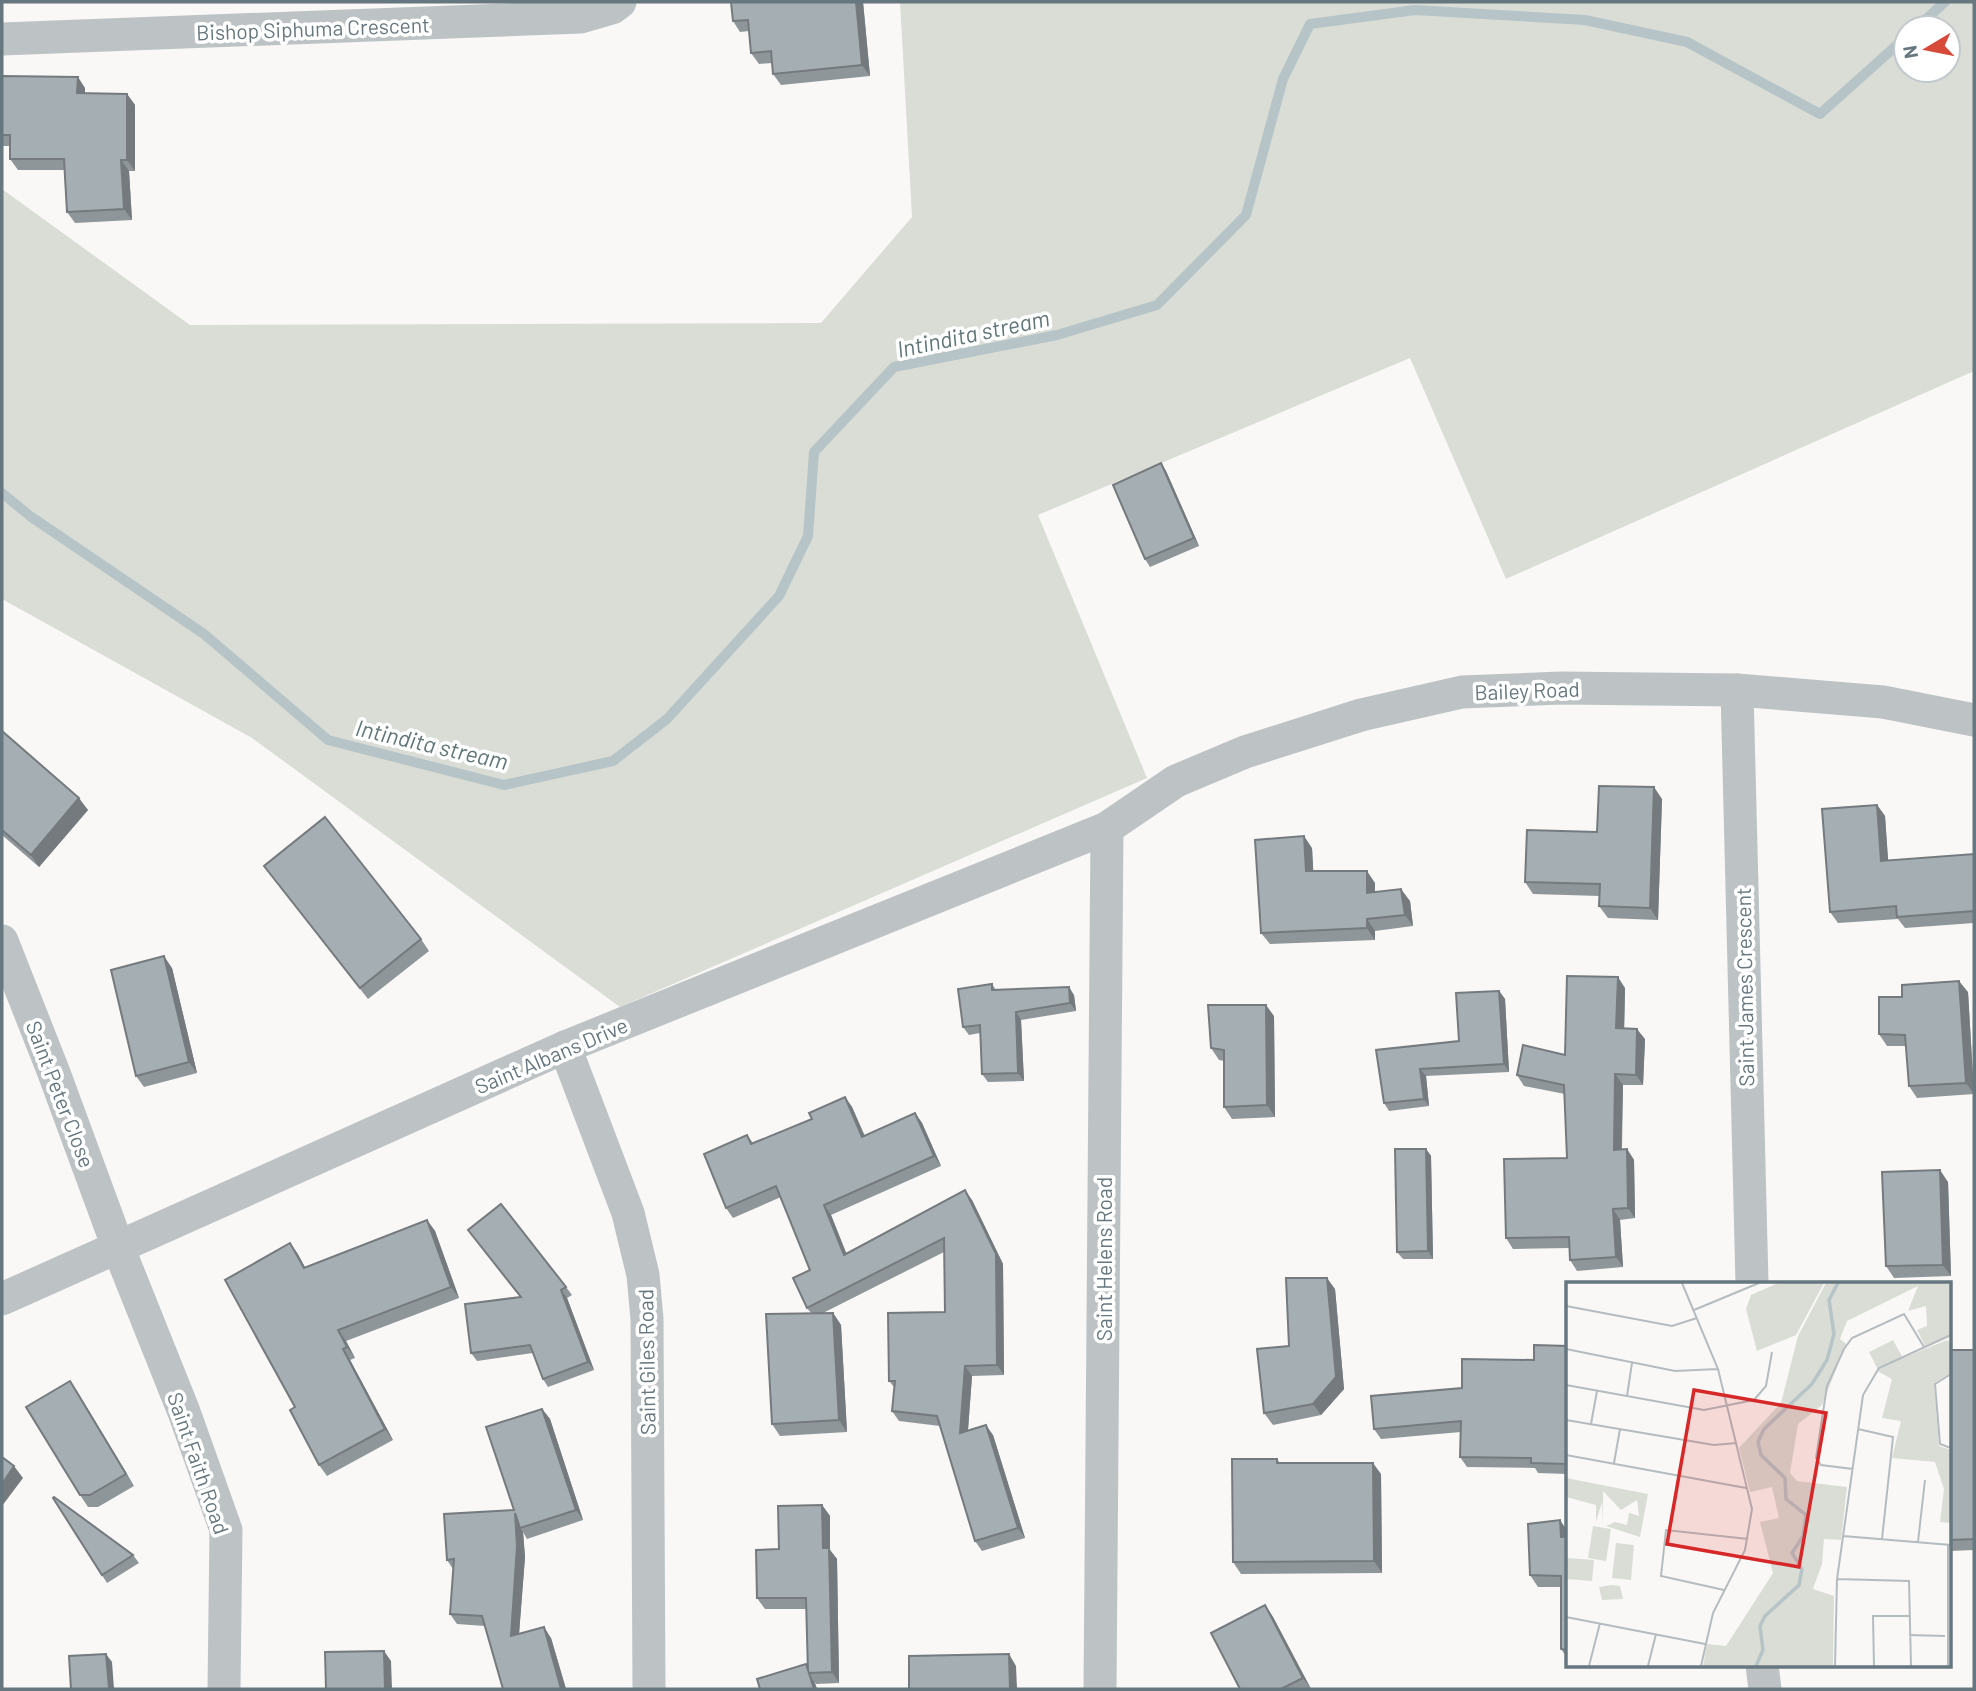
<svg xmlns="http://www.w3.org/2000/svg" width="1976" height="1691" viewBox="0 0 1976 1691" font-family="Barlow,sans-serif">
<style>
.green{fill:#d9ddd6;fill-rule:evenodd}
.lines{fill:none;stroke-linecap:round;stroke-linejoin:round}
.stream{stroke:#b7c4c7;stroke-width:10}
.street{stroke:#bdc3c5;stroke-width:33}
.wall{fill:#8e969a}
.shaded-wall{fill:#747a7d}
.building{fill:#a5afb3;stroke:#747a7d;stroke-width:2}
.labels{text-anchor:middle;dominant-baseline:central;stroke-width:7;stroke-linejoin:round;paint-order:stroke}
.street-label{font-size:21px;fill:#66777f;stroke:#fff}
.water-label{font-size:23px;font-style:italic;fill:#607679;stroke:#fff}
.inset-river{fill:none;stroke:#b7c4c7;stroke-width:3.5}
.inset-road{fill:none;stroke:#b5bcbf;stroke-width:2}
.view{fill:#d62828;fill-opacity:0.15;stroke:#d62828;stroke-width:3.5}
.inset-edge{fill:none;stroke:#66777f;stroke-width:3.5}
</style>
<rect width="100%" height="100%" fill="#f9f8f6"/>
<path class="green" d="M900,2H1974V371L1506,579L1410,358L1038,515L1147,778L620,1007L252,738L2,599V189L190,325L821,323L912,217ZM1906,28H1948V70H1906Z"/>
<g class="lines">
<g class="stream">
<polyline points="1916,28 1945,2"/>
<polyline points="2,493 30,516 204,634 328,740 504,785 613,761 667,719 779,596 808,536 814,452 894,367 1057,335 1157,305 1246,215 1283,79 1310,24 1415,10 1585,20 1687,42 1820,114 1906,37"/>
</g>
<g class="street">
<polyline points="2,39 581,17 612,8 620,2"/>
<polyline points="1737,690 1752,1283"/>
<polyline points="2,941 54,1073 118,1247 184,1412 226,1530 224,1689"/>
<polyline points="565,1047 628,1213 643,1275 647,1319 649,1689"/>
<polyline points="2,1299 565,1047 1107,828 1176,781 1245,752 1361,715 1462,692 1561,688 1737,690 1883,702 1974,720"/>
<polyline points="1762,1665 1765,1689"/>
<polyline points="1100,1689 1107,828"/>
</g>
</g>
<g class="wall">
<polygon points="863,2 870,76 781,85 773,74 772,63 759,64 751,53 749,31 740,32 733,21"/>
<polygon points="2,76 85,88 85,93 127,94 135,105 135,171 129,171 132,220 75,223 67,212 64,170 18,170 10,159 10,146 2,146"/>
<polygon points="1161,463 1166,471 1199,546 1150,567 1145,559"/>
<polygon points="2,731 88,810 39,867 2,835"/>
<polygon points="1662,799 1658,920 1608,918 1599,906 1600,896 1533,894 1525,882 1597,832"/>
<polygon points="1877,805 1885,816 1888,861 1974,854 1974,923 1905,928 1898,919 1838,923 1830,912"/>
<polygon points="1312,848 1313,871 1375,883 1375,892 1410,901 1413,926 1375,931 1375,940 1270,944 1261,933"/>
<polygon points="264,866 421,939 429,951 368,999"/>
<polygon points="172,968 197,1073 144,1087 136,1076"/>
<polygon points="992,984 996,990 1074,995 1076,1011 1021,1020 1024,1081 988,1082 982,1074 980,1033 969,1035 963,1027"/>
<polygon points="1625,988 1624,1028 1645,1039 1643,1085 1623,1085 1622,1150 1627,1149 1634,1160 1635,1218 1620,1220 1623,1267 1577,1271 1570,1260 1569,1248 1513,1249 1506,1238 1567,1158 1565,1094 1524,1086 1517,1075 1565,1055"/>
<polygon points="1499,991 1505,999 1509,1072 1426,1076 1429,1106 1389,1111 1384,1103 1376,1050 1459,1041"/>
<polygon points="1968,992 1974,1094 1917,1098 1909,1086 1906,1046 1887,1046 1879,1034 1902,997"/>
<polygon points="1274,1016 1275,1117 1232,1119 1224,1107 1224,1061 1219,1060 1211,1048"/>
<polygon points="845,1097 852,1107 865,1136 915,1113 922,1123 941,1166 831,1215 846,1253 972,1200 1003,1264 1004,1375 972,1376 968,1430 993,1435 1025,1538 982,1551 975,1541 940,1426 899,1421 892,1411 894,1387 889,1381 945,1312 944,1252 823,1313 833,1313 841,1325 847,1432 780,1436 772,1424 811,1313 807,1308 810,1270 781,1197 733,1218 726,1208 747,1135 753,1143 812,1119"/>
<polygon points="1426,1149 1431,1156 1433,1259 1403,1259 1397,1252"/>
<polygon points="1948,1182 1951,1276 1894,1278 1886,1266"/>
<polygon points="427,1220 435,1231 459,1298 346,1341 355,1358 350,1360 393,1440 327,1476 319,1465 295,1407 290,1243 305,1267"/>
<polygon points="468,1230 566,1287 572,1295 567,1298 594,1370 548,1387 543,1379 533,1353 477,1361 471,1353 520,1297"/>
<polygon points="1335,1289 1344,1389 1321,1415 1273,1425 1264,1413 1289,1346"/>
<polygon points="1568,1346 1568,1474 1538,1473 1535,1468 1467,1467 1460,1457 1461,1432 1381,1439 1374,1429 1462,1388"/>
<polygon points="1950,1350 1974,1350 1974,1550 1950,1551"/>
<polygon points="78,1393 134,1486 98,1507 88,1507 80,1495"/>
<polygon points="542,1409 550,1419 583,1520 527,1539 523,1532 525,1557 519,1634 551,1638 566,1689 485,1626 457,1624 450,1614 453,1569 447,1560 514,1510"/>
<polygon points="1277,1459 1280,1463 1381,1474 1382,1573 1241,1574 1233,1562"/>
<polygon points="822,1505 830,1516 830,1550 837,1559 839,1683 816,1684 815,1682 817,1689 760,1689 806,1664 808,1667 806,1609 765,1609 757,1598"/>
<polygon points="1568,1532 1568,1659 1561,1649 1561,1587 1538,1587 1530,1575"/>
<polygon points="133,1555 139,1563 107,1583 102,1575"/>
<polygon points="1265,1605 1273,1617 1311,1689 1240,1689"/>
</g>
<g class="shaded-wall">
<polygon points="856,2 863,2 870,76 862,65"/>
<polygon points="78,77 85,88 85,104 77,93"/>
<polygon points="127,94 135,105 135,171 127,160"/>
<polygon points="121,160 129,171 132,220 124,209"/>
<polygon points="1161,463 1166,471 1199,546 1194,538"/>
<polygon points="1654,787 1662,799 1658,920 1650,908"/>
<polygon points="79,798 88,810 39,867 31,855"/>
<polygon points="1877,805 1885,816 1889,873 1881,861"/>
<polygon points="1304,836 1312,848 1314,883 1306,871"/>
<polygon points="1367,871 1375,883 1375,905 1367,893"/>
<polygon points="1401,889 1410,901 1413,926 1405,915"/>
<polygon points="1367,919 1375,931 1375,940 1367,928"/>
<polygon points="164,956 172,968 197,1073 189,1062"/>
<polygon points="1618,977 1625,988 1624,1038 1616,1028"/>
<polygon points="1959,981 1968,992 1974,1094 1966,1083"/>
<polygon points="1069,987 1074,995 1076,1011 1070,1003"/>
<polygon points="1499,991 1505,999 1509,1072 1504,1064"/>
<polygon points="1266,1005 1274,1016 1275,1117 1267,1105"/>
<polygon points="1016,1012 1021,1020 1024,1081 1018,1073"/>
<polygon points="1637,1029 1645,1039 1643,1085 1636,1075"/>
<polygon points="1420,1069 1426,1076 1429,1106 1424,1099"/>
<polygon points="1615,1074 1623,1085 1621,1161 1614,1150"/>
<polygon points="845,1097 852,1107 869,1147 862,1137"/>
<polygon points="915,1113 922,1123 941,1166 934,1156"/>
<polygon points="1426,1149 1431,1156 1433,1259 1428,1251"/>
<polygon points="1627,1149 1634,1160 1635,1218 1628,1208"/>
<polygon points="1940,1170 1948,1182 1951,1276 1943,1265"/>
<polygon points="965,1190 972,1200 1003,1264 1004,1375 997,1365"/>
<polygon points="824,1205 831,1215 851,1265 844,1255"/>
<polygon points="1613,1209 1620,1220 1623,1267 1616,1257"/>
<polygon points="427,1220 435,1231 459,1298 451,1287"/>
<polygon points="290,1243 298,1254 311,1279 304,1268"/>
<polygon points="1327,1278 1335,1289 1344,1389 1321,1415 1313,1404"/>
<polygon points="561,1290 567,1298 594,1370 588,1362"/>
<polygon points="833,1313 841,1325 847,1432 839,1420"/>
<polygon points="338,1330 346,1341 355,1358 347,1347"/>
<polygon points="343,1349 350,1360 393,1440 385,1429"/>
<polygon points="965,1366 972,1376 967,1443 960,1433"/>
<polygon points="70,1381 78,1393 134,1486 126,1474"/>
<polygon points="542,1409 550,1419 583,1520 576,1510"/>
<polygon points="986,1425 993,1435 1025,1538 1018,1528"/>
<polygon points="1373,1463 1381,1474 1382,1573 1374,1561"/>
<polygon points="14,1466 23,1478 2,1506 2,1484"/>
<polygon points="822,1505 830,1516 830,1550 837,1559 839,1683 832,1672 823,1548"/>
<polygon points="515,1513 520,1528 523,1532 525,1557 518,1647 511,1636"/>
<polygon points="1560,1520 1568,1532 1568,1547 1561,1537"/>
<polygon points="1265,1605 1273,1617 1311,1689 1303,1678"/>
<polygon points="544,1627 551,1638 566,1689 561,1689"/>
<polygon points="384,1651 391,1661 392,1689 385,1689"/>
<polygon points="106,1654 112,1662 114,1689 110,1689 109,1688"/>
<polygon points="1009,1654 1016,1666 1017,1689 1010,1689"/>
<polygon points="809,1674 814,1682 817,1689 814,1689"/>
</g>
<g class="building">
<polygon points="731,2 856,2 862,65 773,74 771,51 751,53 748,20 733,21"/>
<polygon points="2,76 78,77 77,93 127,94 127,160 121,160 124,209 67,212 64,159 10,159 10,135 2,135"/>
<polygon points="1161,463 1194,538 1145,559 1113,485"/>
<polygon points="2,731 79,798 31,855 2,830"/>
<polygon points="1599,786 1654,787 1650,908 1599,906 1600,884 1525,882 1527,830 1597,832"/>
<polygon points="1877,805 1881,861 1974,854 1974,911 1897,917 1896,906 1830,912 1822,809"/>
<polygon points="325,817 421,939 360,988 264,866"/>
<polygon points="1304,836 1306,871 1367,871 1367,893 1401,889 1405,915 1367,919 1367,928 1261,933 1255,840"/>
<polygon points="164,956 189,1062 136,1076 111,970"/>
<polygon points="1567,976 1618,977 1616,1028 1637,1029 1636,1075 1615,1074 1614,1150 1627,1149 1628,1208 1613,1209 1616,1257 1570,1260 1569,1237 1506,1238 1504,1159 1567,1158 1564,1085 1517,1075 1523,1045 1565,1055"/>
<polygon points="1959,981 1966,1083 1909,1086 1905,1035 1879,1034 1879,997 1902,997 1902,985"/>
<polygon points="992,984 992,990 1069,987 1070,1003 1016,1012 1018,1073 982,1074 980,1025 963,1027 958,989"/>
<polygon points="1499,991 1504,1064 1420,1069 1424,1099 1384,1103 1376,1050 1459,1041 1456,993"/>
<polygon points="1208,1005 1266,1005 1267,1105 1224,1107 1224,1050 1211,1048"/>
<polygon points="845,1097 862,1137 915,1113 934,1156 824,1205 844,1255 965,1190 996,1254 997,1365 965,1366 960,1433 986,1425 1018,1528 975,1541 937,1416 892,1411 895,1381 889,1381 888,1313 945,1312 944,1238 807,1308 793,1278 810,1270 776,1186 726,1208 704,1154 747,1135 751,1144 812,1119 809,1113"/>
<polygon points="1395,1149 1426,1149 1428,1251 1397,1252"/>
<polygon points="1940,1170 1943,1265 1886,1266 1882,1172"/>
<polygon points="501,1204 566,1287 561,1290 588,1362 543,1379 530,1345 471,1353 465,1304 521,1297 468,1230"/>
<polygon points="427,1220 451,1287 338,1330 347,1347 343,1349 385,1429 319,1465 290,1410 295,1407 225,1280 290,1243 304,1268"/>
<polygon points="1286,1278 1327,1278 1336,1377 1313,1404 1264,1413 1257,1349 1289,1346"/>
<polygon points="833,1313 839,1420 772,1424 766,1314"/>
<polygon points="1534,1345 1568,1346 1568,1464 1531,1463 1531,1458 1460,1457 1461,1421 1374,1429 1371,1396 1462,1388 1462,1359 1534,1360"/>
<polygon points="1950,1350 1974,1350 1974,1539 1950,1540"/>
<polygon points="70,1381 126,1474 90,1495 80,1495 26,1407"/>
<polygon points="542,1409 576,1510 520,1528 515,1513 517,1546 511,1636 544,1627 561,1689 503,1689 482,1616 450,1614 454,1559 447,1560 444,1514 514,1510 486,1427"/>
<polygon points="2,1457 14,1466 2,1484"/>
<polygon points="1232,1459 1277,1459 1277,1463 1373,1463 1374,1561 1233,1562"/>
<polygon points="54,1497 133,1555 102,1575 53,1498"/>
<polygon points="822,1505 823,1548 829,1548 832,1672 808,1673 806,1598 757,1598 756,1550 779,1549 778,1506"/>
<polygon points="1560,1520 1561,1537 1568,1537 1568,1650 1561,1649 1561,1576 1530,1575 1528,1524"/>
<polygon points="1265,1605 1303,1678 1281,1689 1240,1689 1211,1633"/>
<polygon points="384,1651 385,1689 326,1689 325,1652"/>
<polygon points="106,1654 109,1688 113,1688 113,1689 71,1689 69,1656"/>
<polygon points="1009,1654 1010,1689 909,1689 909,1656"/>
<polygon points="806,1664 814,1689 760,1689 757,1679"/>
</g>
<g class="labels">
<g class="street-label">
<text transform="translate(313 28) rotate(-2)">Bishop Siphuma Crescent</text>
<text transform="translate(1527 690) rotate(-2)">Bailey Road</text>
<text transform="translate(1744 987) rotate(-91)">Saint James Crescent</text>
<text transform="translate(551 1055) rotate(-23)">Saint Albans Drive</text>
<text transform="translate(61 1094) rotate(69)">Saint Peter Close</text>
<text transform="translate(1103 1259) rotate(-90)">Saint Helens Road</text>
<text transform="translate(646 1362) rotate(-91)">Saint Giles Road</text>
<text transform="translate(199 1463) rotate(71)">Saint Faith Road</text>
</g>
<g class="water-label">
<text transform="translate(973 333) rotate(-12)">Intindita stream</text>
<text transform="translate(432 744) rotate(13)">Intindita stream</text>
</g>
</g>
<g transform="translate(1566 1282)">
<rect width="385" height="385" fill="#f9f8f6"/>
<path d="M212,1H258L230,53L191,69L180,27L185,13ZM260,1H385V53L359,64L351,48L361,44L360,24L342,29L352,4L281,39L274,57L280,62L256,123L232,142L224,191L231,199L281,205L275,258L258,257L256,282L247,307L268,314L267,384H137L141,362L160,364L207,291L194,240L213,236L206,205L184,210L173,166L215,121L232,54ZM327,58L337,76L381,58L385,61V91L368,101L373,164L385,168V241L374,240L378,207L369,180L326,176L335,139L316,136L326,97L313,90L303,70ZM0,196L82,212L74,255L40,244L49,240L61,243L63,231L73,234L71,218L55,228L37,209V242L36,220L30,240V223L0,215ZM27,244L45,247L40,279L22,276ZM50,261L68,263L65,298L46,296ZM0,276L28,278L26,299L0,297ZM46,303L54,304L57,317L36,318L33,305Z" fill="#d9ddd6"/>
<path class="inset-river" d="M190,384L197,368L194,344L199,334L233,303L236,287L226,271L237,254L240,233L220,217L219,196L195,173L192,160L198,147L246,102L261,78L268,52L263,18L272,1"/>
<path class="inset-road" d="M116,1L152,87L186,227L179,268L147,331L135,384M0,24L106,44L131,36M128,28L193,1M0,67L109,89L152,87M385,92L369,102L374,162L385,166M0,103L138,128L188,118L200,104L206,70M61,114L66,81M0,138L148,163L171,161M25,142L31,109M292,147L327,155L316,257M0,173L180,206M48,181L54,147M287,187L255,183L250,176L261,104L278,67L286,56L338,32L358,65M277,254L385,263M352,260L359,198M382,263V384M271,297L343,299L345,384M158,308L95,294L100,248L182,257M0,335L139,362M343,353L379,354M23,384L34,341M82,384L90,352M269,384L271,297L297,113L313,86L385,53M308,384L307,334H343"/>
<path class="view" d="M128,108L260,131L233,285L101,262Z"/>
<rect width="385" height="385" class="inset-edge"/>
</g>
<rect width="1976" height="1691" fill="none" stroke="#66777f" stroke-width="7"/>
<g transform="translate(1927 49) rotate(260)"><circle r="33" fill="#ffffff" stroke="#c2c9cc" stroke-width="2"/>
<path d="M0-5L12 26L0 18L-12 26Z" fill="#d74938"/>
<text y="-10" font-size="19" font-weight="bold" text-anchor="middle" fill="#66777f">N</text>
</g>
</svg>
